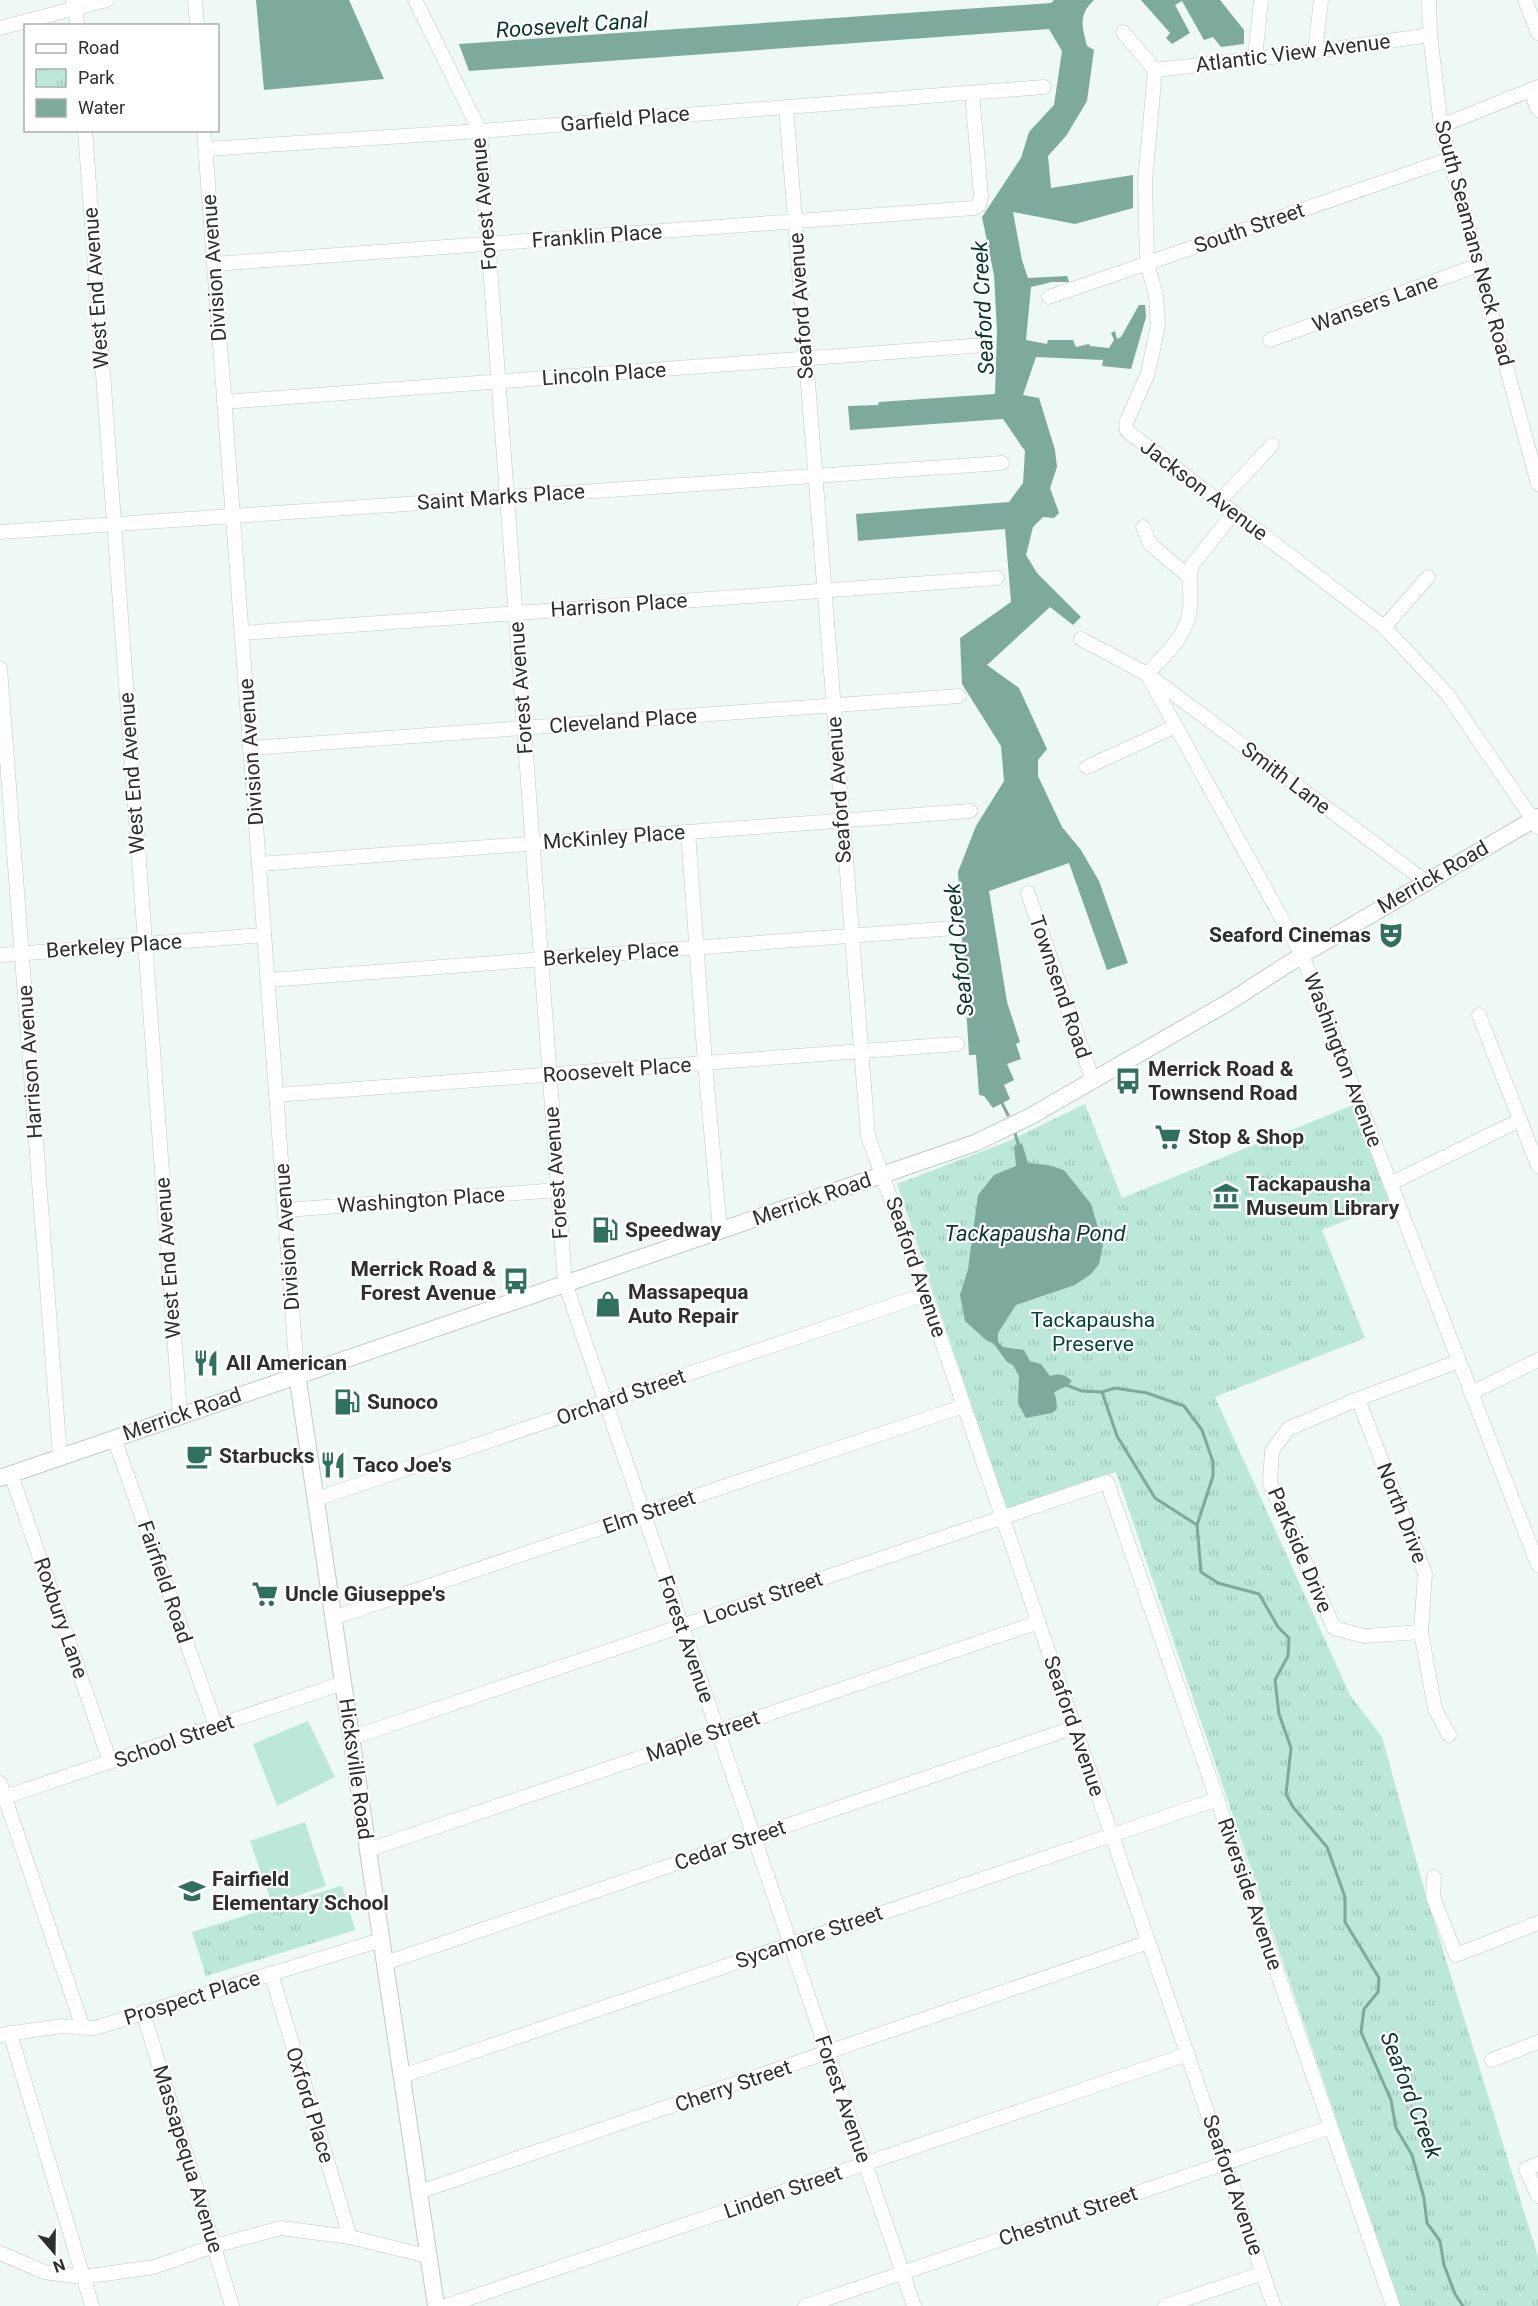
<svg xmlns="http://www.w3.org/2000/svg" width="1538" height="2306" viewBox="0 0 1538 2306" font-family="Roboto,sans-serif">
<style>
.park{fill:url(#park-tufts)}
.pitch{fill:#bce8da}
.water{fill:#7daa9c}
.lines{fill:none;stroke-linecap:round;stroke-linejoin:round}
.stream{stroke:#7daa9c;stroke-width:3}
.minor-casing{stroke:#c0c9c6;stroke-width:15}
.major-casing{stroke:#c0c9c6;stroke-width:18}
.minor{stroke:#fff;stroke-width:14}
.major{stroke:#fff;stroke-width:16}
.labels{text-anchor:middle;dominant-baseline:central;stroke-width:4.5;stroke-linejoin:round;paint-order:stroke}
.street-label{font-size:21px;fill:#2d302f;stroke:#fff}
.poi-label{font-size:21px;font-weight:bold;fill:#2d302f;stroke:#fff;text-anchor:start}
.park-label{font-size:21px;fill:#024638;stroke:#fff}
.water-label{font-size:22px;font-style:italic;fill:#0b362b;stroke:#fff}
</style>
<defs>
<pattern id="park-tufts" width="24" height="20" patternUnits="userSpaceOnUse" patternTransform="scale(1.5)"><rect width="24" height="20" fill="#bce8da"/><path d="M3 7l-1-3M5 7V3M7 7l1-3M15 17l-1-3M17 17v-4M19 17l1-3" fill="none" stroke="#a2c7bb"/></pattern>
</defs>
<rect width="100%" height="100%" fill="#eef8f4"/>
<g class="park">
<polygon points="1085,1104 1122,1198 1353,1105 1392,1202 1322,1230 1365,1338 1215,1397 1350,1695 1382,1737 1425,1892 1538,2257 1538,2306 1400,2306 1116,1472 1007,1510 897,1184 1009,1141"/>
<polygon points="341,1886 355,1930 206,1976 192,1932"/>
</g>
<g class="pitch">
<polygon points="308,1721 335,1777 277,1806 253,1744"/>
<polygon points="305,1822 326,1886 272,1904 250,1841"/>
<polygon points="342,1886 354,1926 311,1939 299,1899"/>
</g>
<g class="water">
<polygon points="256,0 349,0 384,79 264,90"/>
<path d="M1054,0H1094C1078,15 1082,27 1087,46L1094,50L1087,101L1066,136L1048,156L1051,188L1133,175V208L1075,224L1013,212L1022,260L1028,278L1067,276L1069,282H1052L1031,287L1026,340L1047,344L1048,340H1073L1076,347L1089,344L1090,346L1109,348L1114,340L1111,333L1115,331L1117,339L1121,337L1139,305H1145L1146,317L1131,369L1102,366L1103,360L1036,357L1023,395L1039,398L1055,450L1057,467L1050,488L1059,513L1054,518L1043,517L1033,527L1026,555L1037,573L1081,617L1073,625L1050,607L987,665L1019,688L1047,749L1038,760V776L1062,827L1081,850L1099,881L1128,963L1107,970L1069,863L989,891L1007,1002L1020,1042L1016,1044L1021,1059L1007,1064L1014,1080L1004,1085L1010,1099L993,1108L984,1096L979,1095L976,1055H969L958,872L976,826L1004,781L1001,746L962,684L960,638L1011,602L1005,529L858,541L856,514L1009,502L1023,483L1025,451L1003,419L850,430L848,406L878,405L879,402L995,394L997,331L994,275L982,217L1021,158L1029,132L1054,105L1062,51L1049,29L469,71L459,44L1051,3Z"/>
<polygon points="1141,0 1220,0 1244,30 1244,44 1221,47 1213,37 1204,40 1182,1 1175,5 1190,33 1172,44 1166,38 1170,33"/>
<path d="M1022,1143L1028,1163L1048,1165L1064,1170L1091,1204L1103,1244L1099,1264L1091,1274L1075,1285L1016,1305L998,1333V1342L1003,1347L1024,1350L1030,1361L1041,1364L1050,1376C1059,1373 1065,1374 1072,1381C1066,1388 1060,1388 1054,1393L1056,1398L1057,1409L1052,1413L1026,1418L1018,1404L1019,1376L1013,1365L1007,1362L994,1344L986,1340L965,1321L960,1295L968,1269L978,1195L994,1175L1016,1166L1014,1146Z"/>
</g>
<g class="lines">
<g class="stream">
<polyline points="1001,1101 1008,1115"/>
<polyline points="1015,1133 1019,1147"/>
<polyline points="1066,1385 1082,1391 1102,1392 1115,1388 1147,1393 1184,1406 1202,1430 1213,1462 1213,1476 1197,1525 1201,1572 1218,1583 1259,1594 1278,1627 1289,1638 1288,1656 1275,1680 1279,1714 1291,1748 1286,1794 1293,1807 1327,1847 1345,1897 1345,1922 1379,1978 1378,1992 1364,2009 1361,2032 1391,2100 1396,2128 1412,2155 1424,2198 1427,2223 1440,2241 1444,2265 1455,2294 1463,2306"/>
<polyline points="1102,1392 1117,1436 1155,1498 1197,1525"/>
</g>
<g class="minor-casing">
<g id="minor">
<polyline points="195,0 197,26"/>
<polyline points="415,0 480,131 565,1283 914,2306"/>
<polyline points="1429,0 1430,35 1441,126 1538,484"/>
<polyline points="1525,0 1538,33"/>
<polyline points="73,2 76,8 77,26"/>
<polyline points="0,28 107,0"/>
<polyline points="1123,32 1155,70 1145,182 1147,263 1156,295 1158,325 1148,373 1126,423 1127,431 1384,627 1447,694 1538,827"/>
<polyline points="1315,52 1321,0"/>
<polyline points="1255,58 1261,0"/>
<polyline points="1155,70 1298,54 1430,35"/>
<polyline points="1530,90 1538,110"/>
<polyline points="786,107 868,1136 923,1287 1274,2306"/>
<polyline points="1441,126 1538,87"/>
<polyline points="85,130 180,1415"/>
<polyline points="204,130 297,1374"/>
<polyline points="206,149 480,131 1044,87"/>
<polyline points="214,264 974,208 979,205 981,196 972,93"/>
<polyline points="1049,297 1450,159"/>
<polyline points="1270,340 1479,265"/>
<polyline points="224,402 984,345"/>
<polyline points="1219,502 1272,445"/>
<polyline points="1143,527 1150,544 1188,576"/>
<polyline points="0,532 1002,463"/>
<polyline points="1384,627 1428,577"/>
<polyline points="242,633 997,578"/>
<polyline points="1081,639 1147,674 1425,881"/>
<polyline points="0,668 60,1457"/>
<polyline points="1147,674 1302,955 1538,1565"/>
<path d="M1147,674C1165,655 1188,635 1190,608C1192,593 1187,580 1192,565L1234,513"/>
<polyline points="250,748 959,696"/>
<polyline points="1087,767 1174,727"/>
<polyline points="688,832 705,1063 720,1230"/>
<polyline points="259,864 970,811"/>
<polyline points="1028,893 1093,1081"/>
<polyline points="0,955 264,935"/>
<polyline points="268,980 954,928"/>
<polyline points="1479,1015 1538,1166"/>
<polyline points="276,1095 957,1044"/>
<polyline points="1390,1184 1520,1120"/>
<polyline points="285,1210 558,1190"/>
<polyline points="1471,1393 1538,1360"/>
<polyline points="1358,1399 1425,1573 1421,1632 1435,1709 1449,1735"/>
<polyline points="114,1438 216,1726"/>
<polyline points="11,1474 110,1762"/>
<polyline points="316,1499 926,1294"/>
<polyline points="333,1618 964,1406"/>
<polyline points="1421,1632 1364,1636 1334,1628 1270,1483 1272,1451 1288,1429 1358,1399 1459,1361"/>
<polyline points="351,1738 1107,1482 1393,2306"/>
<polyline points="0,1783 83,2028"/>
<polyline points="5,1797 343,1683"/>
<polyline points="368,1850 1039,1622"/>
<polyline points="1434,1877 1433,1897 1456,1955 1538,1923"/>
<polyline points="385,1963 1075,1727"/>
<polyline points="271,1973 350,2237"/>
<polyline points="143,2012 232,2306"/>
<polyline points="10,2033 92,2306"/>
<polyline points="0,2035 61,2026 95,2028 381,1940"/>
<polyline points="1492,2060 1538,2042"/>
<polyline points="402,2076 1218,1799"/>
<polyline points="1538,2164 1526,2169 1538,2196"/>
<polyline points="419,2192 1149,1942"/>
<polyline points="0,2253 44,2272 83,2277 154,2267 214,2246 281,2228 350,2237 427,2256"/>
<polyline points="446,2306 1188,2054"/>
<polyline points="805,2306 1331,2127"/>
<polyline points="1165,2306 1263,2273"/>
</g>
</g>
<g class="major-casing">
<g id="major">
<polyline points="297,1374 436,2306"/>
<polyline points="0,1478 975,1143 1031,1116 1229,1002 1302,955 1538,817"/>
</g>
</g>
<use href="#minor" class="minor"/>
<use href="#major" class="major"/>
</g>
<defs>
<g id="theatre-bare" transform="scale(2.07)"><path d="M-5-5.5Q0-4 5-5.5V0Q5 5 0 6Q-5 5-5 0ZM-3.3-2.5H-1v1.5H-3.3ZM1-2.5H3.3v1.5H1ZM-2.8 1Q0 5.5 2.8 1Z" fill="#30705f" stroke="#fff" stroke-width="2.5" paint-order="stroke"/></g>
<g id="bus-bare" transform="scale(2.07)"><path d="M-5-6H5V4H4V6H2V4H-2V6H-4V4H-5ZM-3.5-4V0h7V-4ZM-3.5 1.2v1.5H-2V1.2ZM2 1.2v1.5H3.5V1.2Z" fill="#30705f" stroke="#fff" stroke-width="2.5" paint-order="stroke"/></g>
<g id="supermarket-bare" transform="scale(2.07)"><path d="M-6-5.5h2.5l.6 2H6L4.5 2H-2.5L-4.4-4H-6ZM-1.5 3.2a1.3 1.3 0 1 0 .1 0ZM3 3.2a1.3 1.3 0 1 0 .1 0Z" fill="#30705f" stroke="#fff" stroke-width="2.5" paint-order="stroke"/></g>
<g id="museum-bare" transform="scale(2.07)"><path d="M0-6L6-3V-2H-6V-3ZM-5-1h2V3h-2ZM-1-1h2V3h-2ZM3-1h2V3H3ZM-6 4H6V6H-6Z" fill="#30705f" stroke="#fff" stroke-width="2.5" paint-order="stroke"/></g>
<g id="fuel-bare" transform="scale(2.07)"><path d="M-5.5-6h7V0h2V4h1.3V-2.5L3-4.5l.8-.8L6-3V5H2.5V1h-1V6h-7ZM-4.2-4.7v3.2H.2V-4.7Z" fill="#30705f" stroke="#fff" stroke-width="2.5" paint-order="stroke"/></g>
<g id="shop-bare" transform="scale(2.07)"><path d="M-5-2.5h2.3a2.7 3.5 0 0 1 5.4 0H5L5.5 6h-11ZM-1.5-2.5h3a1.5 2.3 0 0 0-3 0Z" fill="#30705f" stroke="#fff" stroke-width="2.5" paint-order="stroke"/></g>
<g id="restaurant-bare" transform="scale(2.07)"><path d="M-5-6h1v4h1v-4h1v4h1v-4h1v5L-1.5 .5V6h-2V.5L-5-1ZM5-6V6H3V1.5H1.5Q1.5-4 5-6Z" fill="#30705f" stroke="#fff" stroke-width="2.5" paint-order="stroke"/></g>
<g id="cafe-bare" transform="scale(2.07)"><path d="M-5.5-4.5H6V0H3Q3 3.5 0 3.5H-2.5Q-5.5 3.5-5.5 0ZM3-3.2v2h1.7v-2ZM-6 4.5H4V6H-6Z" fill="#30705f" stroke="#fff" stroke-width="2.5" paint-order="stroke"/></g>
<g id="school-bare" transform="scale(2.07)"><path d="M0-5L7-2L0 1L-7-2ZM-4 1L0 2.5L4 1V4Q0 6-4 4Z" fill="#30705f" stroke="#fff" stroke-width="2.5" paint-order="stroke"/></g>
</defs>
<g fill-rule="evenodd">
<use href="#theatre-bare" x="1391" y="935"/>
<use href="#bus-bare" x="1128" y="1081"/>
<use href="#supermarket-bare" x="1168" y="1137"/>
<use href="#museum-bare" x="1226" y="1196"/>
<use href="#fuel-bare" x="605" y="1230"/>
<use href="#bus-bare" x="516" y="1281"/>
<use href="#shop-bare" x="608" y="1304"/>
<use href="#restaurant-bare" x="206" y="1363"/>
<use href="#fuel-bare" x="347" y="1402"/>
<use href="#cafe-bare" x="199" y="1456"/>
<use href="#restaurant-bare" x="333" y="1465"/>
<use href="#supermarket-bare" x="265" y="1594"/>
<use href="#school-bare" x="192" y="1891"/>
</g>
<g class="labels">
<g class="street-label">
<text transform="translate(1293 53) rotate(-7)">Atlantic View Avenue</text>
<text transform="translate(625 119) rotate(-5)">Garfield Place</text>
<text transform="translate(484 204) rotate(-95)">Forest Avenue</text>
<text transform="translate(1249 228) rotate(-19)">South Street</text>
<text transform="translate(597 236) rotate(-4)">Franklin Place</text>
<text transform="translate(1474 243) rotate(75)">South Seamans Neck Road</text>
<text transform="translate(214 268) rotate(-94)">Division Avenue</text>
<text transform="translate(96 288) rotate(-94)">West End Avenue</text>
<text transform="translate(1375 303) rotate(-20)">Wansers Lane</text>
<text transform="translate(801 306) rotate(-94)">Seaford Avenue</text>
<text transform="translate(604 374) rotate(-4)">Lincoln Place</text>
<text transform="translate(1204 490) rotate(37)">Jackson Avenue</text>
<text transform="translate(501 497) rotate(-4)">Saint Marks Place</text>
<text transform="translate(619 605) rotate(-4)">Harrison Place</text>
<text transform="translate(521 688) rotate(-94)">Forest Avenue</text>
<text transform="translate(623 721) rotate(-4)">Cleveland Place</text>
<text transform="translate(251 752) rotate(-94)">Division Avenue</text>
<text transform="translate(132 773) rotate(-94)">West End Avenue</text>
<text transform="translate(1286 778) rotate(37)">Smith Lane</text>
<text transform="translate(839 790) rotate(-94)">Seaford Avenue</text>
<text transform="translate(614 837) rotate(-4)">McKinley Place</text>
<text transform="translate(1433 877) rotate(-30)">Merrick Road</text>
<text transform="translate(114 946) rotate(-4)">Berkeley Place</text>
<text transform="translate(611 954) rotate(-4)">Berkeley Place</text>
<text transform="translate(1060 987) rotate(71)">Townsend Road</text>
<text transform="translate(1343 1060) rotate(69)">Washington Avenue</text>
<text transform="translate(30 1062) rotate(-94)">Harrison Avenue</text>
<text transform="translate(617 1070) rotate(-4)">Roosevelt Place</text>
<text transform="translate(556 1173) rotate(-94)">Forest Avenue</text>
<text transform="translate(812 1199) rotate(-19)">Merrick Road</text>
<text transform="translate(421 1200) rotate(-4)">Washington Place</text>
<text transform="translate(287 1237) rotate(-94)">Division Avenue</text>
<text transform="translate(168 1258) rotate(-94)">West End Avenue</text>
<text transform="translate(916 1267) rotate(71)">Seaford Avenue</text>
<text transform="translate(621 1397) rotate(-19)">Orchard Street</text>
<text transform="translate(182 1414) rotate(-19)">Merrick Road</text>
<text transform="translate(649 1512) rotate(-19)">Elm Street</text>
<text transform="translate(1402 1513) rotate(69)">North Drive</text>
<text transform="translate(1300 1550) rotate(67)">Parkside Drive</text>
<text transform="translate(165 1582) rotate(71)">Fairfield Road</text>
<text transform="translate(763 1598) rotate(-19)">Locust Street</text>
<text transform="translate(61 1618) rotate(71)">Roxbury Lane</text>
<text transform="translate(686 1639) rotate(71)">Forest Avenue</text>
<text transform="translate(1074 1726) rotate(71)">Seaford Avenue</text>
<text transform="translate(703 1736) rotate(-19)">Maple Street</text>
<text transform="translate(174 1741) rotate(-19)">School Street</text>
<text transform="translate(356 1769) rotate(82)">Hicksville Road</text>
<text transform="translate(730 1845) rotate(-19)">Cedar Street</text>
<text transform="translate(1250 1894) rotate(71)">Riverside Avenue</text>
<text transform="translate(809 1937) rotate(-19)">Sycamore Street</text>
<text transform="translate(192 1998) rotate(-17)">Prospect Place</text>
<text transform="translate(733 2086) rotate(-19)">Cherry Street</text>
<text transform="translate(843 2099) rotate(71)">Forest Avenue</text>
<text transform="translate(310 2105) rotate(73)">Oxford Place</text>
<text transform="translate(188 2159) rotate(73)">Massapequa Avenue</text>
<text transform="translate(1233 2185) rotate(71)">Seaford Avenue</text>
<text transform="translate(783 2192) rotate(-19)">Linden Street</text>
<text transform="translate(1068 2216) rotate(-19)">Chestnut Street</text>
</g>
<g class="poi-label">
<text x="1371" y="935" text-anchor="end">Seaford Cinemas</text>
<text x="1148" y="1069">Merrick Road &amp;<tspan x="1148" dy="24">Townsend Road</tspan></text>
<text x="1188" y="1137">Stop &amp; Shop</text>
<text x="1246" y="1184">Tackapausha<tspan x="1246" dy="24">Museum Library</tspan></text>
<text x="625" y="1230">Speedway</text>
<text x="496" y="1269" text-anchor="end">Merrick Road &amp;<tspan x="496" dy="24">Forest Avenue</tspan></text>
<text x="628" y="1292">Massapequa<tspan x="628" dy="24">Auto Repair</tspan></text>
<text x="226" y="1363">All American</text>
<text x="367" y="1402">Sunoco</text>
<text x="219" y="1456">Starbucks</text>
<text x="353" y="1465">Taco Joe's</text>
<text x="285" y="1594">Uncle Giuseppe's</text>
<text x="212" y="1879">Fairfield<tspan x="212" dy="24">Elementary School</tspan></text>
</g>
<g class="park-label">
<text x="1093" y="1320">Tackapausha<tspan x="1093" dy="24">Preserve</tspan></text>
</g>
<g class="water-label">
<text transform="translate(572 25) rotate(-4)">Roosevelt Canal</text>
<text transform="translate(983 308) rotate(-93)">Seaford Creek</text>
<text transform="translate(959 950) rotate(-96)">Seaford Creek</text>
<text x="1035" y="1233">Tackapausha Pond</text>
<text transform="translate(1411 2095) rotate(69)">Seaford Creek</text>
</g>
</g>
<rect x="24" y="24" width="195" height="108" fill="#ffffff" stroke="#abacac" stroke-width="1.5"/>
<rect x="36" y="44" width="30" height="9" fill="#ffffff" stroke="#abacac" stroke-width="1.5"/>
<text x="78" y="54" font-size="18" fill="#2d302f">Road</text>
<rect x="36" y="69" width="30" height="18" fill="url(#park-tufts)" stroke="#abacac" stroke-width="1.5"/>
<text x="78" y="84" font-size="18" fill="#2d302f">Park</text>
<rect x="36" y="99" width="30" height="18" fill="#7daa9c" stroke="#abacac" stroke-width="1.5"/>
<text x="78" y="114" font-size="18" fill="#2d302f">Water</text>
<g transform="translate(54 2252) rotate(160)" stroke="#ffffff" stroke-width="4.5" paint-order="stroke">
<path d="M0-4.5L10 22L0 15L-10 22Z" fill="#2d302f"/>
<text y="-9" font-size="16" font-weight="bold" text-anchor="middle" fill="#2d302f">N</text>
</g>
</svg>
